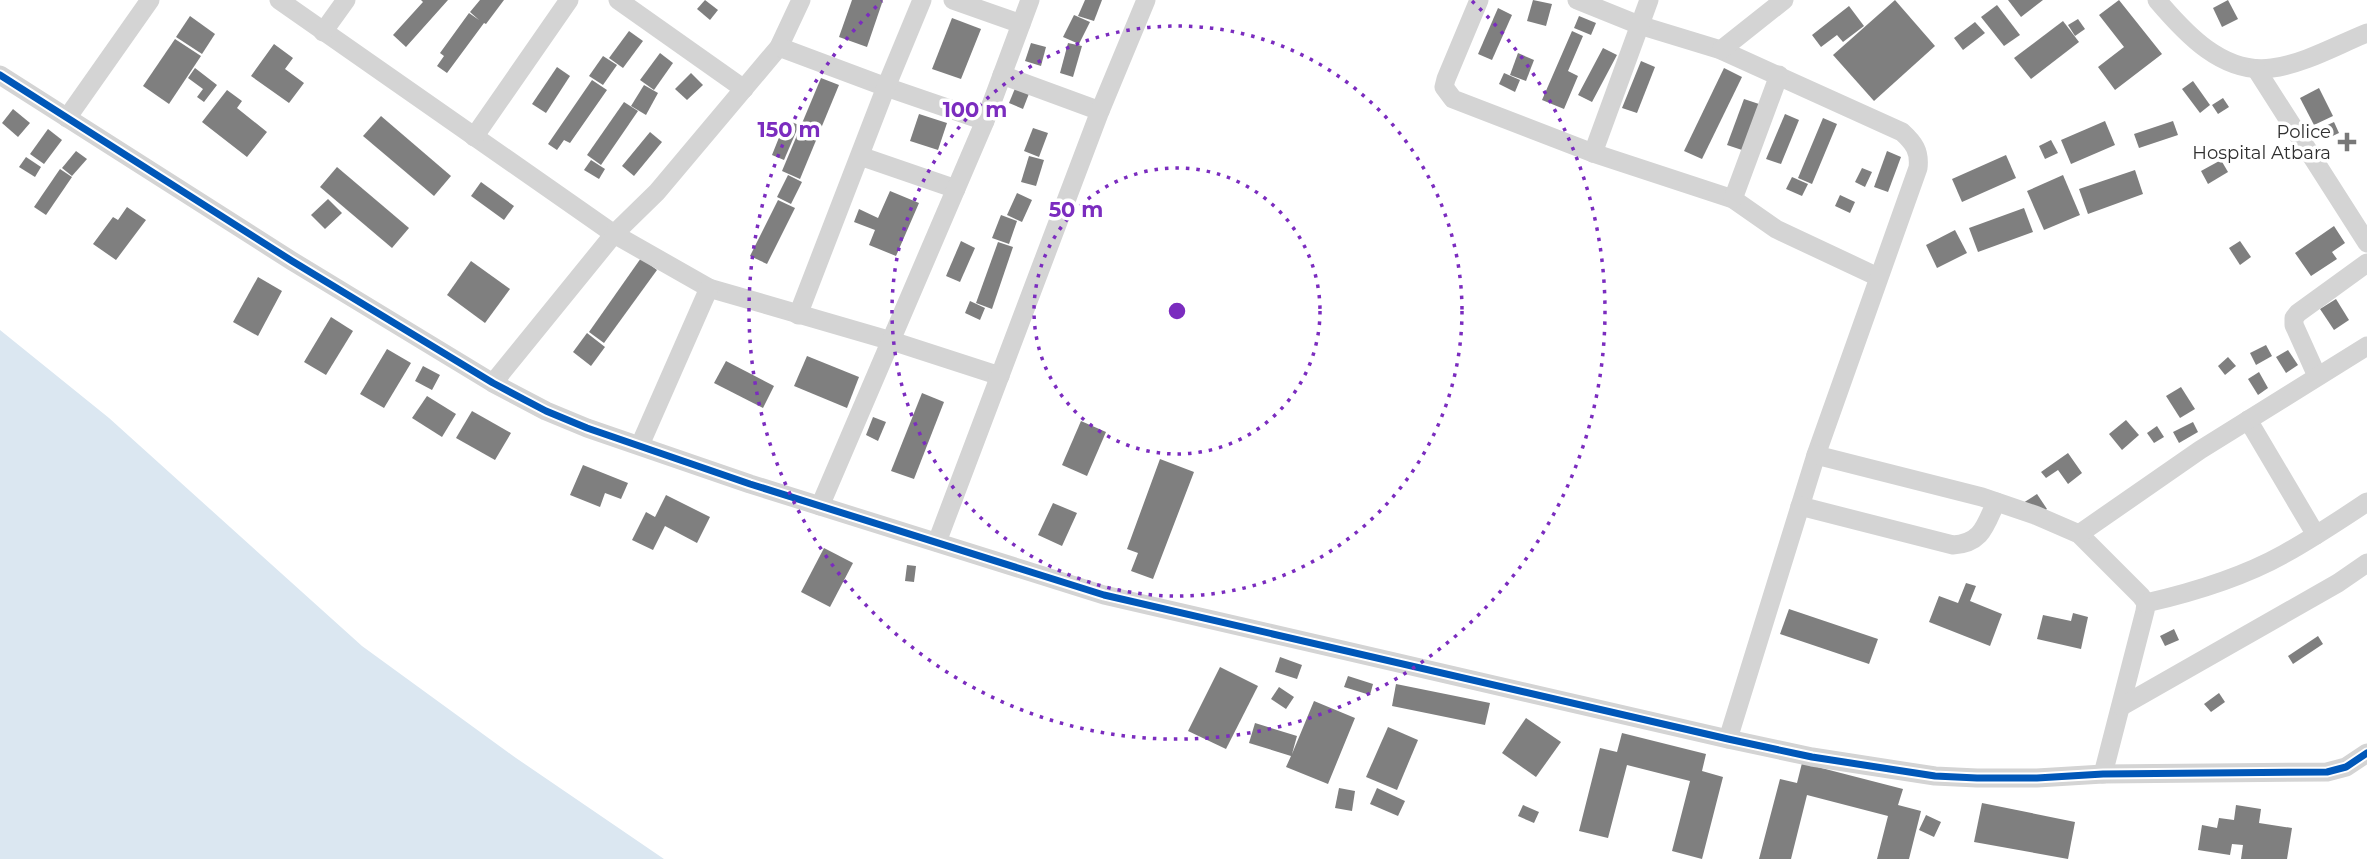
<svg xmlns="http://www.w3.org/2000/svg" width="2367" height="859" viewBox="0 0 2367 859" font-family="Montserrat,sans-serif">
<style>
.water{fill:#dbe7f1}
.building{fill:#7f7f7f}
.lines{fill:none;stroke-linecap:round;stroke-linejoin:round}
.minor{stroke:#d4d4d4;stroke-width:19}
.cycleway-casing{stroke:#fff;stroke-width:11}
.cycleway{stroke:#0057b8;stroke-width:7}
.ring{fill:none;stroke:#7b2cbf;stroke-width:3.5;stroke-dasharray:3.5 7}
.poi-dot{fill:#787878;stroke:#fff;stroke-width:2.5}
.labels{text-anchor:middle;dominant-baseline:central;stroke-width:7;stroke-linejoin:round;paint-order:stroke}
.poi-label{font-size:18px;fill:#303030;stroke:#fff;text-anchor:end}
.centre{fill:#7b2cbf;stroke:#fff;stroke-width:3.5}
.ring-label{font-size:21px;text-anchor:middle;font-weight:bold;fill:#7b2cbf;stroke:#fff;stroke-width:7;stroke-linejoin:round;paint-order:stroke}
</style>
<rect width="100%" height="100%" fill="#fff"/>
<polygon class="water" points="0,330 109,418 362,646 516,758 664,859 0,859"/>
<g class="building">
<polygon points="421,0 448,0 406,47 393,35 423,2"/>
<polygon points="480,0 504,0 486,24 484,23 447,73 437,66 444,56 440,53 469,13 479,20 470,12"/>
<polygon points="705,0 718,10 710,20 697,9"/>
<polygon points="852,0 883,0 867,47 839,37"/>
<polygon points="1085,0 1102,0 1094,21 1078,16"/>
<polygon points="1533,0 1552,4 1546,26 1527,21"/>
<polygon points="1895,0 1935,46 1874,101 1833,55"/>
<polygon points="2008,0 2043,0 2021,17"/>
<polygon points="2119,0 2162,54 2115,90 2098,67 2124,47 2099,15"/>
<polygon points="2228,0 2238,19 2222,27 2213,8"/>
<polygon points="1997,5 2020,35 2004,46 1981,17"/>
<polygon points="1849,6 1864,26 1843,42 1837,35 1821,47 1812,35"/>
<polygon points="1498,8 1512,15 1492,60 1478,54"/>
<polygon points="1074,15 1090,22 1079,44 1063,37"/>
<polygon points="190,16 215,34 202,54 176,37"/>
<polygon points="1579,16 1596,23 1591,35 1574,28"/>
<polygon points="952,18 981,29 961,79 932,69"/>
<polygon points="2078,19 2085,29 2075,36 2068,25"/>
<polygon points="2063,21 2079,42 2031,79 2014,58"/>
<polygon points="1975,22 1985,33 1963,50 1954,38"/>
<polygon points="629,31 643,41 623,68 609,58"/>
<polygon points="1572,31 1583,36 1568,71 1578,76 1564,109 1542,100"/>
<polygon points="175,39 201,56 169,104 143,86"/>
<polygon points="1031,43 1046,47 1041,66 1025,61"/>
<polygon points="1068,43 1082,46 1073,77 1060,73"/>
<polygon points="274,44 293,58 285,69 304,83 289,103 251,76"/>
<polygon points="1603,48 1617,55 1592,102 1578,95"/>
<polygon points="660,53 673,63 654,90 640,80"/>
<polygon points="1518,53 1534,60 1526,81 1510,75"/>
<polygon points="603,56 617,65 603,85 589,76"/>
<polygon points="1641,61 1655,67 1637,113 1622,108"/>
<polygon points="557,67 570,76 546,113 532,104"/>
<polygon points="195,68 217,85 204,102 197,97 203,89 188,78"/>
<polygon points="1724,68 1742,77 1702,159 1684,151"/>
<polygon points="691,73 703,85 687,100 675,89"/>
<polygon points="1504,73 1520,80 1515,92 1499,84"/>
<polygon points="821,78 839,85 800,179 782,171"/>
<polygon points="592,80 607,90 570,143 564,140 557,150 548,144"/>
<polygon points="2193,81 2210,105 2200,113 2182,89"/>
<polygon points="644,85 658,93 646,115 631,106"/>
<polygon points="1016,86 1030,91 1023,109 1009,103"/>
<polygon points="2319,88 2333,116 2314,125 2300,98"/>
<polygon points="227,90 242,101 237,108 267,132 247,157 202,122"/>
<polygon points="2223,98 2229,107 2218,114 2212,105"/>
<polygon points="1744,99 1759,104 1742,150 1727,145"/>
<polygon points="624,102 638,111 601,165 587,155"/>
<polygon points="13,109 30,123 18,137 2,123"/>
<polygon points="919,114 947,123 938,150 910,141"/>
<polygon points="1785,114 1799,120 1781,164 1766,159"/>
<polygon points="381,116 451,176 434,196 363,136"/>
<polygon points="1823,118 1837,124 1812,184 1798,178"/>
<polygon points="786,120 799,125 784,160 772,155"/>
<polygon points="2105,121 2115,145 2071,164 2061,140"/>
<polygon points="2173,121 2178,135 2139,148 2134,134"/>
<polygon points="2334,122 2339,133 2326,139 2321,128"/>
<polygon points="1033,128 1048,133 1039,157 1024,151"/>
<polygon points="48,129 62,140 44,164 30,154"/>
<polygon points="650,132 662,142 634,176 622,166"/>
<polygon points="2051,140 2058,153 2045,159 2039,146"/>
<polygon points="76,151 87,159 72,176 62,168"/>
<polygon points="1887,151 1901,157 1888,192 1874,187"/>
<polygon points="2006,155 2016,178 1962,202 1952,179"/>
<polygon points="1029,156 1044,160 1036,186 1021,182"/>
<polygon points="26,157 41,167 35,177 19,167"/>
<polygon points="591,160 605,169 599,179 584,170"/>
<polygon points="2221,160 2228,172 2208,184 2201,171"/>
<polygon points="337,167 409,228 392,248 320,187"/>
<polygon points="1862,168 1872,172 1865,187 1855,182"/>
<polygon points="60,169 72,177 46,215 34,207"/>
<polygon points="2135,170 2143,194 2088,214 2079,189"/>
<polygon points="788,175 802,182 791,204 777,197"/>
<polygon points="2063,175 2080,215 2044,230 2027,191"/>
<polygon points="1792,177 1808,184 1802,196 1786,189"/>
<polygon points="481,182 514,206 504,220 471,196"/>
<polygon points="890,191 919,203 896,256 869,245 875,230 854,222 859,209 878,218"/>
<polygon points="1017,193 1032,200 1022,222 1007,215"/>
<polygon points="1840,195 1855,202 1850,213 1835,206"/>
<polygon points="328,199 342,213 325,229 311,215"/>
<polygon points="778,200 795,208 767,264 750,256"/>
<polygon points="127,207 146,220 116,260 93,244 113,217 118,220"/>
<polygon points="2024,208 2033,232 1978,252 1969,228"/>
<polygon points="1001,215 1017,221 1009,244 992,238"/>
<polygon points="2334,226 2345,243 2332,252 2337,259 2311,276 2295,253"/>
<polygon points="1955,230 1967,253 1937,268 1926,245"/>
<polygon points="961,241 975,248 960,282 946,276"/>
<polygon points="2240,241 2251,257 2240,265 2229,248"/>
<polygon points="998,242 1013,247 992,309 976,303"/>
<polygon points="641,258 657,270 604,343 589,332"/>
<polygon points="471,261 510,289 485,323 447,295"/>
<polygon points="258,277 282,291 258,336 233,322"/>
<polygon points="2336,299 2349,320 2334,330 2320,309"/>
<polygon points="970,301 985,308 980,320 965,313"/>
<polygon points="331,317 353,331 326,375 304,362"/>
<polygon points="587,333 605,347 591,366 573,352"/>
<polygon points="2266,345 2272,356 2256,365 2250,353"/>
<polygon points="387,349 411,363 384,408 360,394"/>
<polygon points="2288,350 2298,365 2286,373 2276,357"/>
<polygon points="807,356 859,377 847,408 794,386"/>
<polygon points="2228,357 2236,366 2225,375 2218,366"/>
<polygon points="726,361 774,386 763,408 714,383"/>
<polygon points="423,366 440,375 432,390 415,381"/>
<polygon points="2259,372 2268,388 2258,395 2248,379"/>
<polygon points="2181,387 2195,409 2180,418 2166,396"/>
<polygon points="922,393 944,402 914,479 891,471"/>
<polygon points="427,396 456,414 442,437 412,418"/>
<polygon points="472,411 511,433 495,460 456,438"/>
<polygon points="873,417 886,422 878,441 866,435"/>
<polygon points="2126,420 2139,435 2122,450 2109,434"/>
<polygon points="1081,421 1106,432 1087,476 1062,465"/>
<polygon points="2193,422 2198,432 2179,443 2173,432"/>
<polygon points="2157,426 2164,437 2154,443 2147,433"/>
<polygon points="2068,453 2082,473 2068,484 2058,470 2046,478 2041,472"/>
<polygon points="1160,459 1194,472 1153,579 1131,571 1138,553 1127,549"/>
<polygon points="583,465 628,483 621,499 605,493 600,507 570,495"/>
<polygon points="2037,494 2047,509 2033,519 2023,503"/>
<polygon points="666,495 710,517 697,543 665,526 653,550 632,540 646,512 655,517"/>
<polygon points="1053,503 1077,513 1062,546 1038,535"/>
<polygon points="824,548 853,563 830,607 801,592"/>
<polygon points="907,565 916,566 914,582 905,581"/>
<polygon points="1966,583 1976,586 1970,601 2002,614 1990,646 1929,622 1939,596 1958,603"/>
<polygon points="1789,609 1878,639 1869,664 1780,634"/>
<polygon points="2073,613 2088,617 2081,649 2037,639 2043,615 2071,621"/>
<polygon points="2174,629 2179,640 2165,646 2160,636"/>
<polygon points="2318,636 2323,644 2293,664 2288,656"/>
<polygon points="1280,657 1302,665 1297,679 1275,672"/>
<polygon points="1220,667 1258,686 1226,749 1188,731"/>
<polygon points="1348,676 1373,684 1370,695 1344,687"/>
<polygon points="1396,684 1490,703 1485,725 1392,706"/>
<polygon points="1279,687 1294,697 1286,709 1271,699"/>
<polygon points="2219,693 2225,702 2211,712 2204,704"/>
<polygon points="1314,701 1355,718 1328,784 1286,767 1291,756 1249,743 1255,723 1297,736 1292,754"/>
<polygon points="1526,718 1561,742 1536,777 1502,753"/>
<polygon points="1388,727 1418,740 1397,790 1366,777"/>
<polygon points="1622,733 1706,754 1702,771 1723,777 1702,859 1672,851 1690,781 1627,765 1608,838 1579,831 1600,748 1617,752"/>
<polygon points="1802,763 1903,789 1898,805 1921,811 1909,859 1877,859 1888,816 1807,795 1791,859 1759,859 1780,779 1797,783"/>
<polygon points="1339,788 1355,791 1352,811 1335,808"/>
<polygon points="1377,788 1405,801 1398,816 1370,804"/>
<polygon points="1982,803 2075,822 2068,859 1974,842"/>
<polygon points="1523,805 1539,812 1534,823 1518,816"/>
<polygon points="2236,805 2261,809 2259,823 2292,828 2287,859 2241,859 2243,845 2232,844 2230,855 2198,850 2202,825 2217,828 2219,818 2234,820"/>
<polygon points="1926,815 1941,822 1934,837 1919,830"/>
</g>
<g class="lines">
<g class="minor">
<polyline points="279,0 614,234 493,383"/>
<polyline points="618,0 744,89"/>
<polyline points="801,0 779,47 657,192 614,234 709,288 892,341 1000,376"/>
<polyline points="953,0 1021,24"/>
<polyline points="1479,0 1446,79 1444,87 1453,99 1593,153 1733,199 1776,229 1878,277"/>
<path d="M1577,0L1639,25L1721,50L1902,132C1914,143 1920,151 1918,168L1816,455L1728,739"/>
<path d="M2157,0C2185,33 2223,75 2272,68C2304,64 2337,45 2367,33"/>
<polyline points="323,32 346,0"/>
<polyline points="779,47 886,87 985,121"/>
<polyline points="1721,50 1784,0"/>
<polyline points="2256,69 2367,243"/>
<polyline points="0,75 292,261 493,383 546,411 587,428 750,484 1104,595 1728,739 1812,757 1935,776 1977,778 2037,778 2103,774 2327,772 2346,767 2367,753"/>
<polyline points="1002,75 1100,111"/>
<polyline points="67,118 150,0"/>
<polyline points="474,137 569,0"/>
<polyline points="1593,153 1649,0"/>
<polyline points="860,156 956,189"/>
<polyline points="1733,199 1779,75"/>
<polyline points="798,315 886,87 922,0"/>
<polyline points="2317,376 2294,325 2294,318 2298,313 2367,263"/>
<polyline points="2248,420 2316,535"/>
<polyline points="640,445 709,288"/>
<polyline points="1816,455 1982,497 2035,515 2079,534 2141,596 2146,603 2145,611 2103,774"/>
<polyline points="820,506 985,121 1030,0"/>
<path d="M1800,506L1953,545C1982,543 1985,526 1996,502"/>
<polyline points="2079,534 2200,450 2367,346"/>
<polyline points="937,542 1100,111 1146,0"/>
<path d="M2146,603C2194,592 2241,578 2284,554C2313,538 2340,520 2367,502"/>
<polyline points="2122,706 2338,583 2367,563"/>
</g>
<g class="cycleway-casing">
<polyline id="cycleway" points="0,75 292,261 493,383 546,411 587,428 750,484 1104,595 1728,739 1812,757 1935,776 1977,778 2037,778 2103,774 2327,772 2346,767 2367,753"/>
</g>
<use href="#cycleway" class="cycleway"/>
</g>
<g class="ring">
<circle cx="1177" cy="311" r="143"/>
<circle cx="1177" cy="311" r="285"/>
<path d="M1472 1A428 428 0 1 1 882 1"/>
</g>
<path class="poi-dot" d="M2343.5 131.5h7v7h7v7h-7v7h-7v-7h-7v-7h7z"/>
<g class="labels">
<g class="poi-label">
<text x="2331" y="132">Police<tspan x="2331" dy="21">Hospital Atbara</tspan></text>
</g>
</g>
<circle cx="1177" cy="311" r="10" class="centre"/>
<g class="ring-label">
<text x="975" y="117">100 m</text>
<text x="789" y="137">150 m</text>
<text x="1076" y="217">50 m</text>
</g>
</svg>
